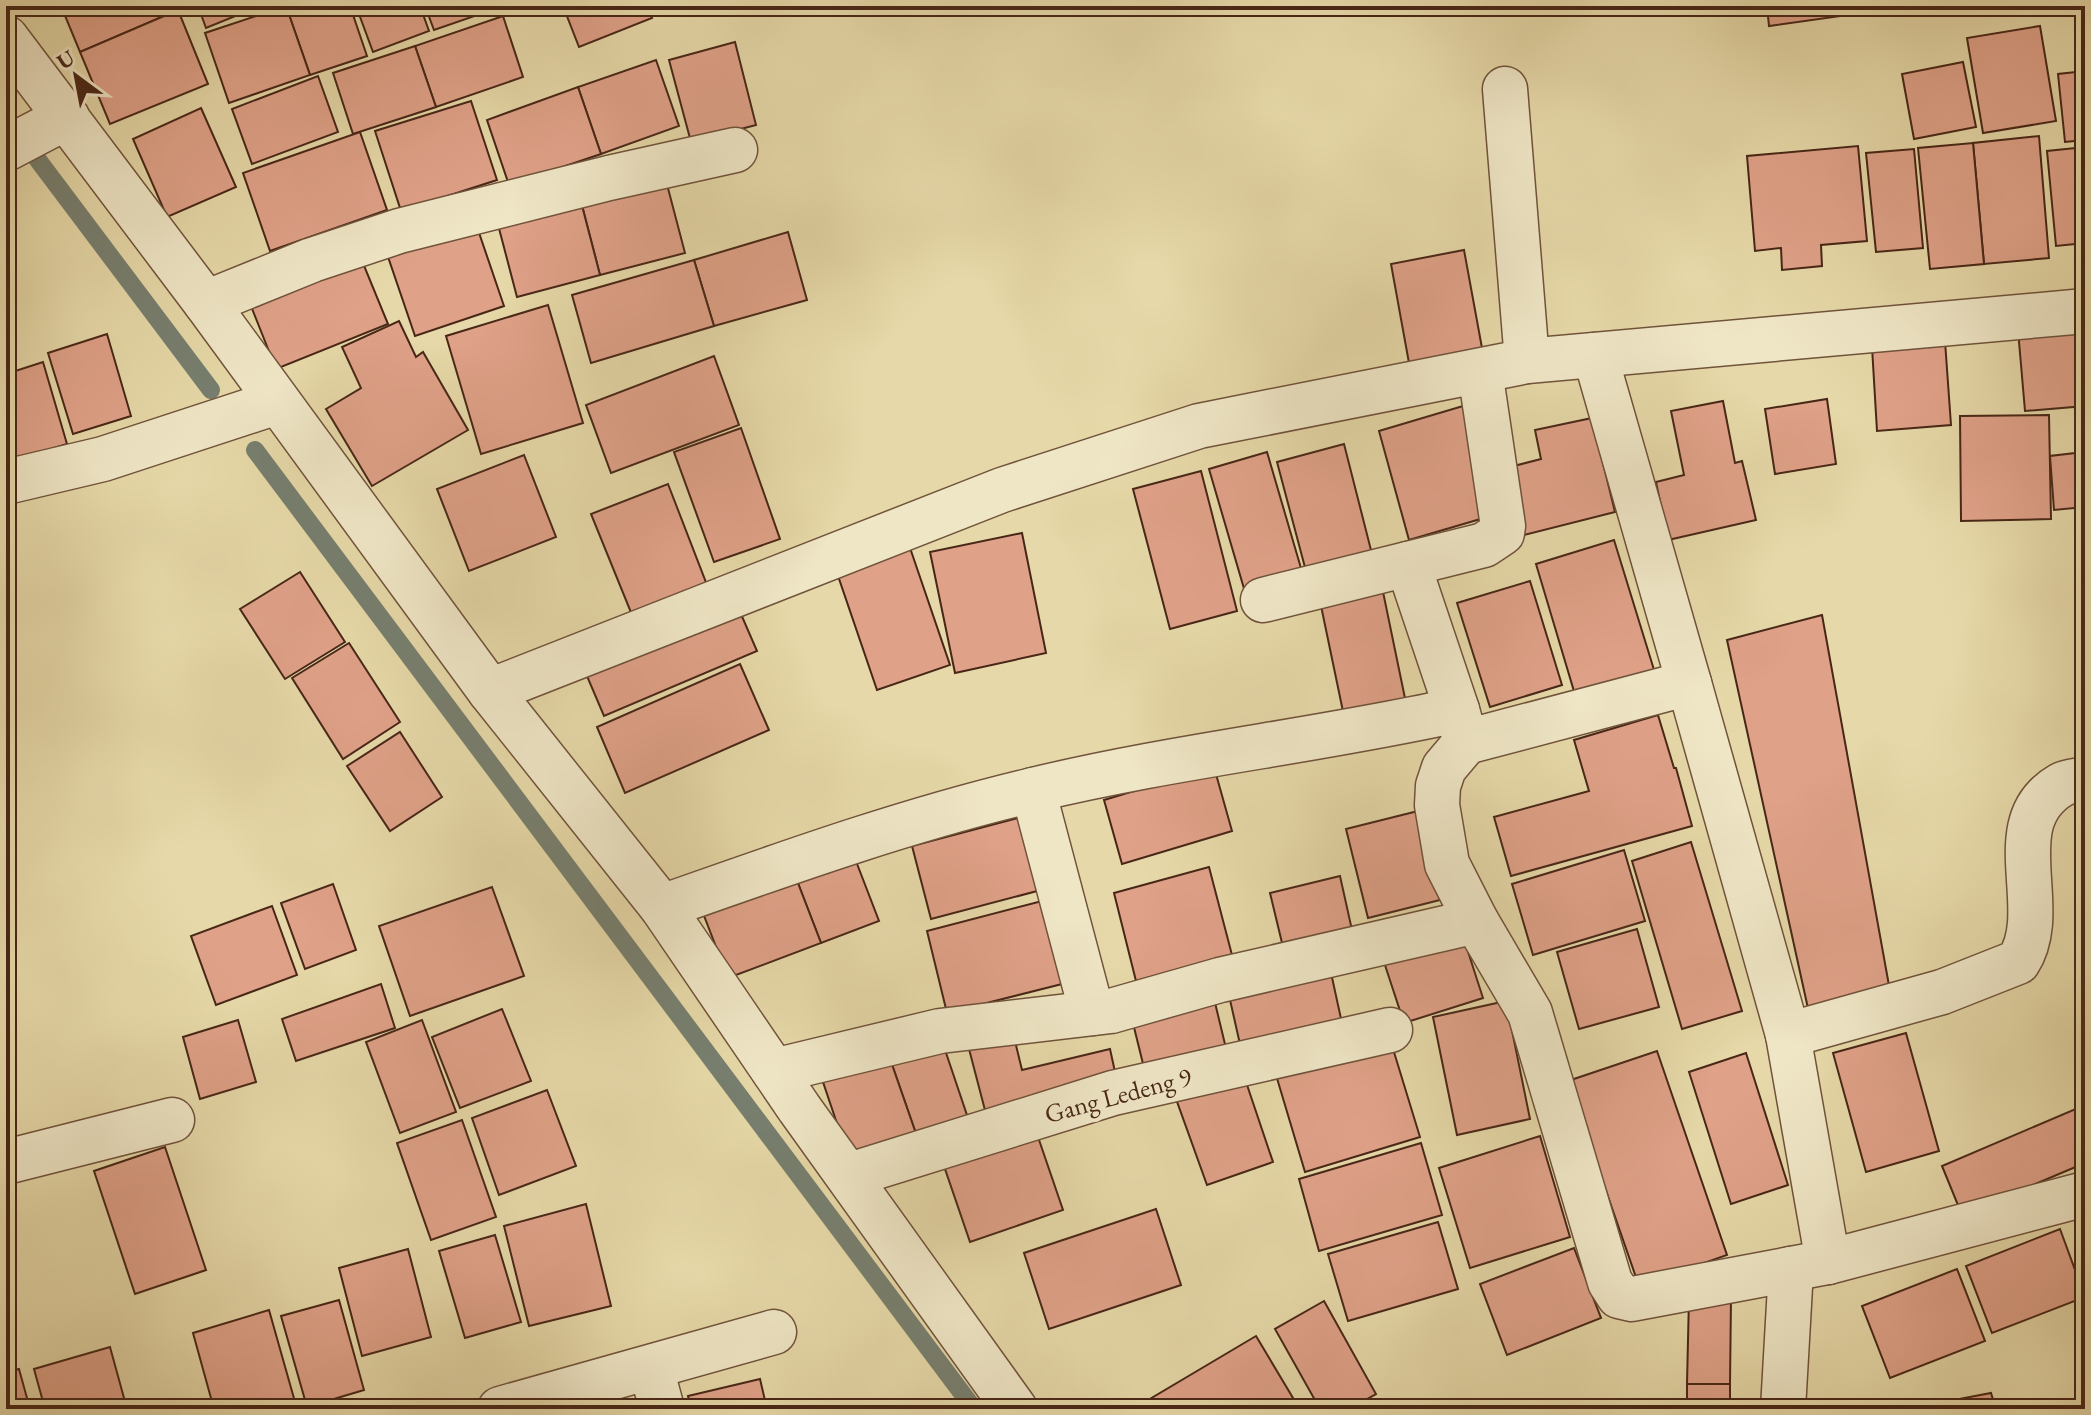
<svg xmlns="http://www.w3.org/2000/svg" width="2091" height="1415" viewBox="0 0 2091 1415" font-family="'EB Garamond',serif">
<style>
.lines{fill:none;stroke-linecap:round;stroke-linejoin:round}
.stream{stroke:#777f6f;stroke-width:18}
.building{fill:#dfa188;stroke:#482717;stroke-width:2}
.minor-casing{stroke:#70533b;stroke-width:47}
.minor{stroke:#efe6c6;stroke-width:44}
.labels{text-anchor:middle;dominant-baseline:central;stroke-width:8;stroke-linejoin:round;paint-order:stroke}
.street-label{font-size:26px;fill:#482717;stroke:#efe6c6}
</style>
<rect width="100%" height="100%" fill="#e6d8a8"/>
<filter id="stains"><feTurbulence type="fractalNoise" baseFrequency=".0025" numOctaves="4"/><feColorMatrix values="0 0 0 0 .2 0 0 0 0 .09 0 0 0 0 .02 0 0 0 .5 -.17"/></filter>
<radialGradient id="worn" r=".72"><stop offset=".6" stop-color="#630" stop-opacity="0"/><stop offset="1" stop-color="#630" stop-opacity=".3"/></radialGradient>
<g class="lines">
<g class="stream">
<polyline points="32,152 211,390"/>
<polyline points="255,450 974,1409"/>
</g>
</g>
<g class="building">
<polygon points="61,6 176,6 178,10 80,52"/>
<polygon points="198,6 260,6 206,28"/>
<polygon points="286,6 350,6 367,56 310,75"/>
<polygon points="286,6 310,75 229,103 205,33"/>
<polygon points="356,6 420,6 429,31 373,52"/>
<polygon points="425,6 490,6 492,10 434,30"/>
<polygon points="563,6 647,6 652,18 579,47"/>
<polygon points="1767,6 1847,6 1848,15 1769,26"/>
<polygon points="178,10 208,84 110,124 80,52"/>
<polygon points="503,16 523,77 436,107 415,46"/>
<polygon points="2040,26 2056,121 1983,133 1967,38"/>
<polygon points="735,42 756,125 691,142 669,60"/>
<polygon points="415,46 436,107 353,134 333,73"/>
<polygon points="656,60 679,126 601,154 578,87"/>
<polygon points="1963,62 1976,127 1914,139 1902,74"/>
<polygon points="2085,71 2085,140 2065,142 2058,74"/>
<polygon points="318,76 338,132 252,164 232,109"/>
<polygon points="578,87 601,154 509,185 487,120"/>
<polygon points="471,101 497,180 401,211 375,131"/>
<polygon points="201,108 236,187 167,217 133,139"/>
<polygon points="360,132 387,210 270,251 243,173"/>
<polygon points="2039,136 2049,258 1984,264 1973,143"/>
<polygon points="1973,143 1984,264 1930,269 1918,148"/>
<polygon points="1858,146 1867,241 1821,245 1822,266 1782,270 1781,248 1755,251 1747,156"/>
<polygon points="2085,147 2085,243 2056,246 2047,151"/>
<polygon points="1914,149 1923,248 1876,252 1866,153"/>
<polygon points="664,173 685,253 600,275 579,194"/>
<polygon points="579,194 600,275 517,297 496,217"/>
<polygon points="475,221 504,306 415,336 386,251"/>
<polygon points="788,232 807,300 714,326 694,260"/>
<polygon points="1464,250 1482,348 1409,363 1391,264"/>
<polygon points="358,251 388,324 276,369 247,296"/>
<polygon points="694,260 714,326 591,363 572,295"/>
<polygon points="548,305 583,423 481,454 446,336"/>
<polygon points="399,321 416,357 423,352 468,430 372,486 326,409 361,388 342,347"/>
<polygon points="2085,324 2085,406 2025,411 2018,330"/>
<polygon points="107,334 131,416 73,434 48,353"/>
<polygon points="1945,341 1951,425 1877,431 1872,347"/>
<polygon points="714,356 739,425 611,473 586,405"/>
<polygon points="43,362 67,444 6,463 6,374"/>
<polygon points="1827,399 1836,464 1775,474 1765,409"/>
<polygon points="1723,401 1735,463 1742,461 1756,520 1668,540 1656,482 1684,475 1671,411"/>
<polygon points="1463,406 1494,515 1409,540 1379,431"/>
<polygon points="2049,415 2051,519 1961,521 1960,416"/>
<polygon points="1592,418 1615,512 1520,536 1502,469 1541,459 1535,430"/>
<polygon points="2084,426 2085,507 2054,510 2050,456 2075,453"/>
<polygon points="741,428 780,539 714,562 674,452"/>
<polygon points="1344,444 1373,558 1307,575 1277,462"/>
<polygon points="1267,452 1303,575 1245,592 1209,469"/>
<polygon points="524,455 556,537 469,571 437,489"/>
<polygon points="1201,471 1237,611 1170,629 1133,489"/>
<polygon points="668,484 707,585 632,615 591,514"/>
<polygon points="1022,533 1046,653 955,673 930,552"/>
<polygon points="1614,540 1655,673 1576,698 1536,564"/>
<polygon points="908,542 950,665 877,690 835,567"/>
<polygon points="300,572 345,642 285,679 240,609"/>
<polygon points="1530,581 1562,685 1490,707 1457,603"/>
<polygon points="1382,587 1407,708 1345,721 1320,601"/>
<polygon points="734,598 757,651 604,716 581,662"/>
<polygon points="1822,615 1890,991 1809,1013 1727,640"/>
<polygon points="349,643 400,722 343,759 292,678"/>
<polygon points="740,664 769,730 625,793 597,727"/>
<polygon points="1658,715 1674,768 1676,768 1692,826 1511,876 1494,817 1589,791 1574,740"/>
<polygon points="400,732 442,797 390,831 347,766"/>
<polygon points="1214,767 1232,831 1122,864 1104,800"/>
<polygon points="1418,811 1440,900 1368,918 1346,829"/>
<polygon points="1022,817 1041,890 931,919 912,846"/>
<polygon points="1691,842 1742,1011 1682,1029 1632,861"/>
<polygon points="849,843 879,921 821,943 791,865"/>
<polygon points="1624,850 1645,921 1533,955 1512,884"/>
<polygon points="791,865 821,943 728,978 698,900"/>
<polygon points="1209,867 1232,955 1136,981 1114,893"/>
<polygon points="1340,876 1352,930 1283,947 1270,893"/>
<polygon points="333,884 356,950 305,969 281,903"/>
<polygon points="492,887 524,976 410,1016 379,926"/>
<polygon points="1046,900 1066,983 947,1013 927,931"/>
<polygon points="272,906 297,975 216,1005 191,936"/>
<polygon points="1637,929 1659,1007 1579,1029 1557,952"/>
<polygon points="1461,930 1483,998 1404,1023 1382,956"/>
<polygon points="1328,959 1345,1037 1244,1062 1226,982"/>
<polygon points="381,984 395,1028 296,1061 282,1019"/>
<polygon points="1211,986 1230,1065 1148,1084 1129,1007"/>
<polygon points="1506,1001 1530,1119 1457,1135 1433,1017"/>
<polygon points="502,1009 531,1081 460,1108 432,1037"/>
<polygon points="238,1020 256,1082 200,1099 183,1037"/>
<polygon points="422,1020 456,1112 400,1133 366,1042"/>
<polygon points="1906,1033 1939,1151 1866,1172 1833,1053"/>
<polygon points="940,1035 973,1133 922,1151 888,1053"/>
<polygon points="1014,1037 1022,1070 1110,1049 1117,1081 986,1114 969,1049"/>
<polygon points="1390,1039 1420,1137 1305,1172 1276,1075"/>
<polygon points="1657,1051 1727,1255 1639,1286 1568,1081"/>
<polygon points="888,1053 922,1151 854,1174 821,1076"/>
<polygon points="1746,1053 1788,1185 1731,1204 1689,1072"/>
<polygon points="1243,1073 1273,1162 1207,1185 1175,1096"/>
<polygon points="547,1090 576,1166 499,1195 472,1118"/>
<polygon points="2085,1105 2085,1163 1962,1215 1942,1166"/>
<polygon points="462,1120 496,1217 431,1240 397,1143"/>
<polygon points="1037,1134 1063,1210 970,1242 944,1166"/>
<polygon points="1540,1136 1570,1237 1470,1268 1439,1168"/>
<polygon points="1421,1143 1442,1215 1319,1251 1299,1179"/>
<polygon points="165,1147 206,1270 135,1294 94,1171"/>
<polygon points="586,1204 611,1306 529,1326 504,1226"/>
<polygon points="1156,1209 1181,1285 1049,1329 1024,1253"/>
<polygon points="1438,1222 1458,1289 1348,1321 1328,1254"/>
<polygon points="2060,1229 2085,1297 1992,1333 1966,1266"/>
<polygon points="2085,1230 2085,1253 2077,1233"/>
<polygon points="495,1235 521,1322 465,1338 439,1251"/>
<polygon points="1574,1248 1601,1318 1507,1355 1480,1284"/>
<polygon points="408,1249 431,1337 362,1356 339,1268"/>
<polygon points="1957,1269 1985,1341 1890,1378 1862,1306"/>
<polygon points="1689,1297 1731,1297 1730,1384 1687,1384"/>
<polygon points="339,1300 364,1390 307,1407 281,1316"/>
<polygon points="1324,1301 1376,1394 1349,1409 1320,1409 1275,1329"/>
<polygon points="269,1310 297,1409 214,1409 193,1333"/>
<polygon points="1256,1336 1293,1398 1274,1409 1133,1409"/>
<polygon points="110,1347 127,1409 45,1409 34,1369"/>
<polygon points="19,1369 30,1409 6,1409 6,1372"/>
<polygon points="760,1379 767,1409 691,1409 688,1396"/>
<rect x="1687" y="1384" width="43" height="25"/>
<polygon points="1991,1393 1996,1409 1960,1409 1959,1399"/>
<polygon points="616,1400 618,1409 585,1409"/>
</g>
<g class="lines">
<g class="minor-casing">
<g id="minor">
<polyline points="6,38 206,303 490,691 662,907 799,1108 1015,1409"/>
<polyline points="1505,89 1527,361"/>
<polyline points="6,149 67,117"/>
<polyline points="206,303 312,260 399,231 609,178 735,150"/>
<polyline points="1595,355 1689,683"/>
<polyline points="6,482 103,459 277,402"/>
<polyline points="1408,564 1457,710 1466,742 1689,683 1788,1035 1828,1262"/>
<polyline points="1263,600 1484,545 1502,533 1503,526 1480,371"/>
<polyline points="490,691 1002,490 1199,426 1527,361 2085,311"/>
<polyline points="1466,742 1444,768 1438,786 1437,805 1447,864 1476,921 1530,1013 1610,1282 1619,1296 1632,1299 1828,1262 2085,1194"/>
<polyline points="1033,790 1092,1013"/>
<path d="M662,907C784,864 906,820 1033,790C1173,756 1317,741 1457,710"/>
<path d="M1788,1035L1942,992L2018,962C2053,909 1996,823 2061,785C2067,781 2078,781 2085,779"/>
<polyline points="774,1071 940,1031 1111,1011 1220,980 1476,921"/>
<polyline points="6,1162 172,1120"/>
<polyline points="850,1175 1113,1093 1390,1030"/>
<polyline points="651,1368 662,1409"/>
<polyline points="500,1409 774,1332"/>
<polyline points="1783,1409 1791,1269"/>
</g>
</g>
<use href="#minor" class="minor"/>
</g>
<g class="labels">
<g class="street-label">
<text transform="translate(1118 1095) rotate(-15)">Gang Ledeng 9</text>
</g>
</g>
<rect width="2091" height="1415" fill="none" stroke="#e6d8a8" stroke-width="32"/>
<rect x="8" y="8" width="2075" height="1399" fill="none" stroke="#482717" stroke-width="4"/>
<rect x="16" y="16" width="2059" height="1383" fill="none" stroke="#482717" stroke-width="2"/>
<g transform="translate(76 76) rotate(328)" stroke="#efe6c6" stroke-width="6" paint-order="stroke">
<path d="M0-6L14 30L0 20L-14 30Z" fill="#482717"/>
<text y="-12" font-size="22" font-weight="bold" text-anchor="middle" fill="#482717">U</text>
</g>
<rect width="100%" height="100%" filter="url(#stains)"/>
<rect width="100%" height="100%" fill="url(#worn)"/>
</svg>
